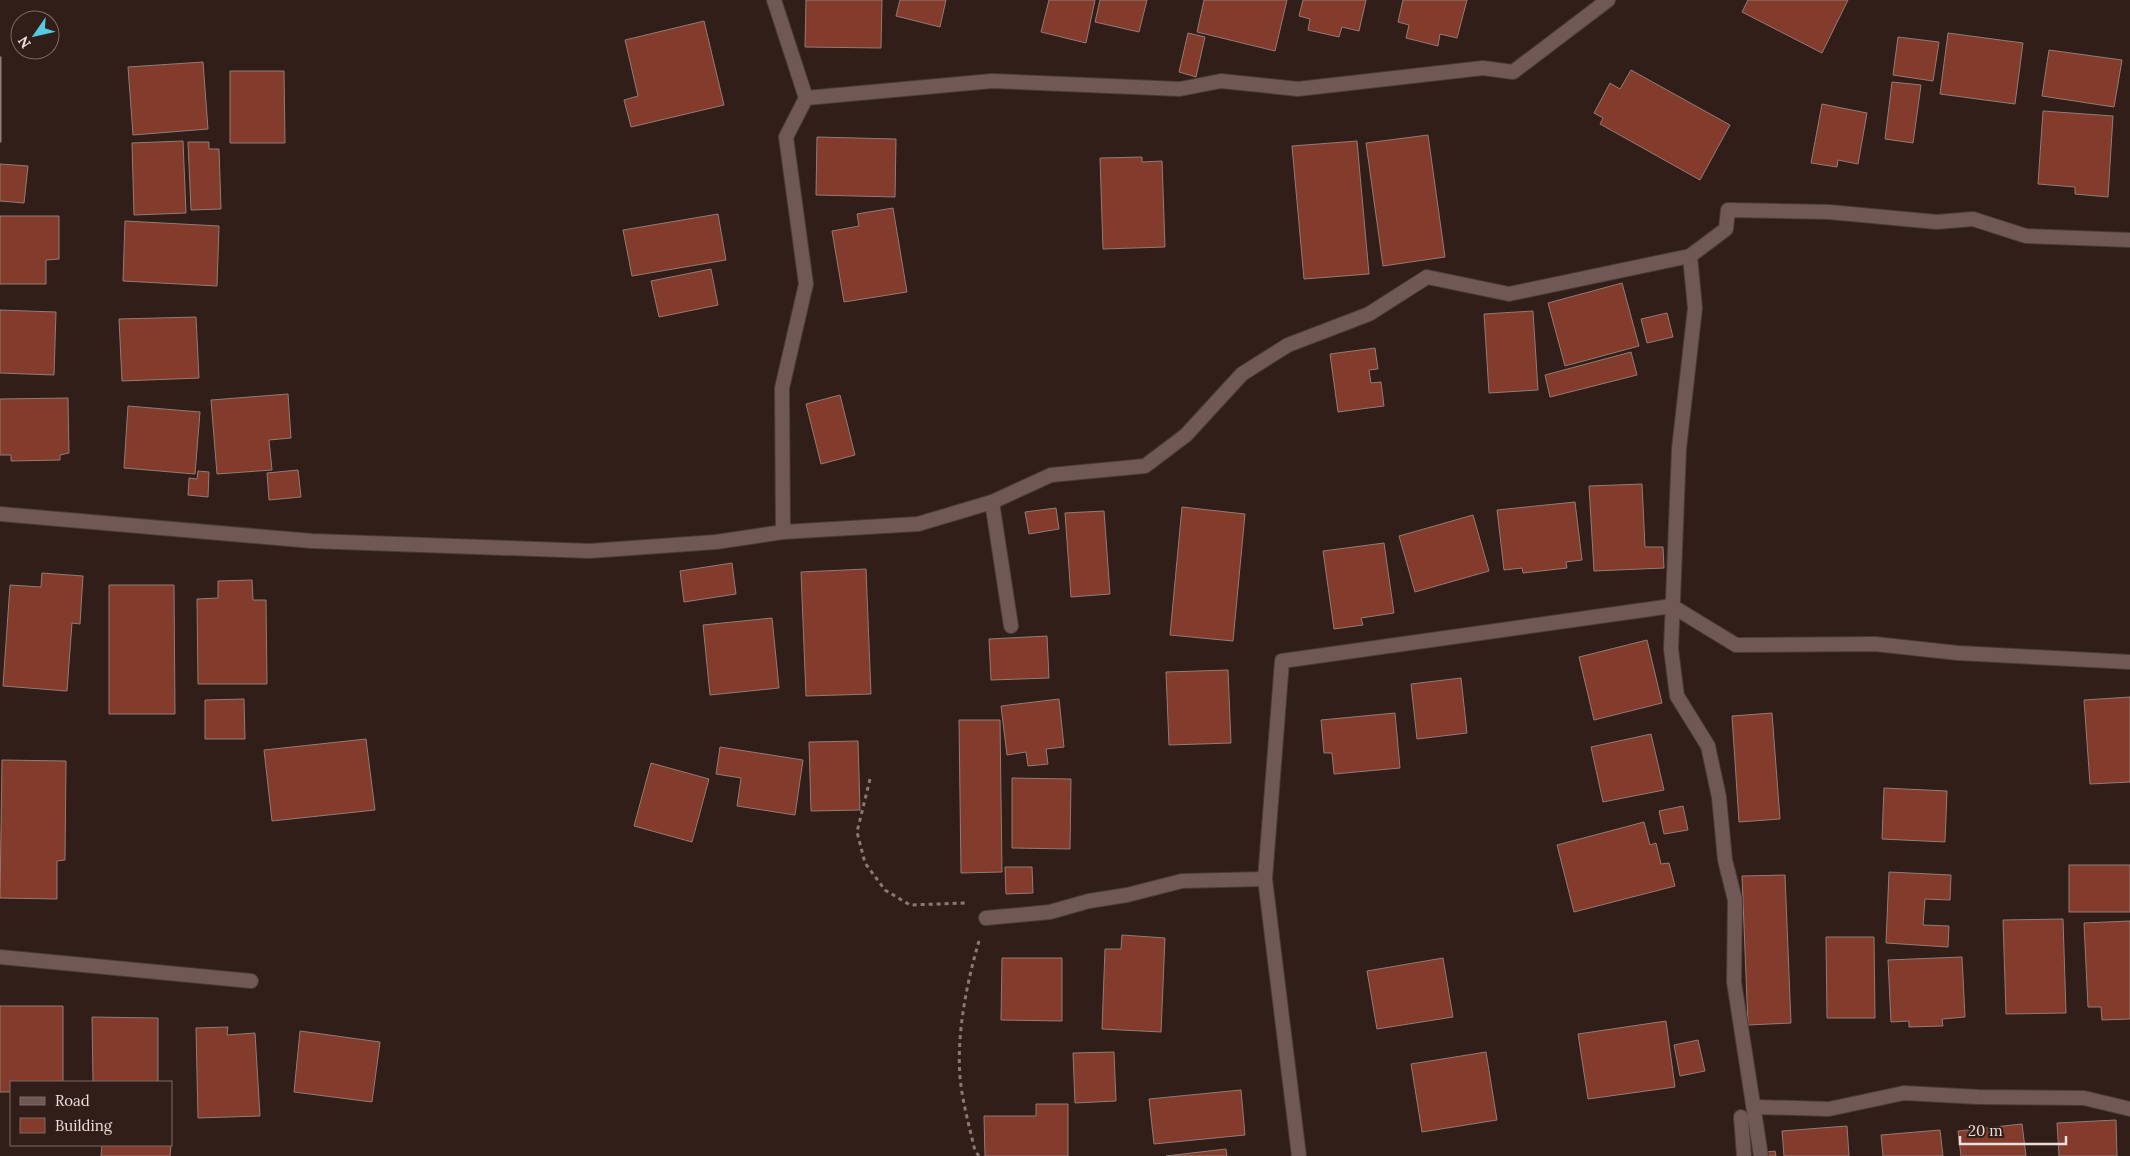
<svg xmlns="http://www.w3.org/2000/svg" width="2130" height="1156" viewBox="0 0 2130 1156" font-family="Lora,serif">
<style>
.building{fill:#833b2c;stroke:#937b75}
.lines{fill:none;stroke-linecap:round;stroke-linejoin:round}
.minor-casing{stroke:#4b3b38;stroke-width:16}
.path{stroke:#8a7974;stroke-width:3;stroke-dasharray:4 4;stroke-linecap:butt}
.minor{stroke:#705954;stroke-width:14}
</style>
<rect width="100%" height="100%" fill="#311e19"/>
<g class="building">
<polygon points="806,0 882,0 881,48 805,47"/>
<polygon points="900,0 946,0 940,27 896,16"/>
<polygon points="1049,0 1095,0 1086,43 1041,32"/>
<polygon points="1100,0 1147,0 1139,32 1095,22"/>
<polygon points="1204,0 1287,0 1275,51 1197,32"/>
<polygon points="1303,0 1366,0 1359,31 1342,27 1339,37 1308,30 1310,19 1299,16"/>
<polygon points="1403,0 1467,0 1457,38 1440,34 1438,46 1406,38 1409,25 1398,22"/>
<polygon points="1748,0 1848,0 1822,53 1742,12"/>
<polygon points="704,21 724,105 631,127 624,100 638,96 625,40"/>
<polygon points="1188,33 1205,37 1196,77 1179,72"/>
<polygon points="1948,33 2023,43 2015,104 1940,94"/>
<polygon points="1898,37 1939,42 1933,81 1893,75"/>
<polygon points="2049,50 2122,60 2114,107 2042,96"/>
<rect x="0" y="57" width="1" height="85"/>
<polygon points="203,62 208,129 133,135 128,67"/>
<polygon points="1631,70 1730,125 1700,180 1600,124 1603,118 1594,113 1610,83 1620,89"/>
<polygon points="230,71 284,71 285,143 230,143"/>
<polygon points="1892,82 1921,85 1913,143 1885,139"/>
<polygon points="1822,104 1867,113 1858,164 1838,160 1837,167 1811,163"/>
<polygon points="2043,111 2113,116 2108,197 2075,194 2075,187 2038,184"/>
<polygon points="1428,135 1445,257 1383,266 1366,143"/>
<polygon points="817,137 896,139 895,197 816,195"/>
<polygon points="183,141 186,213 134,215 132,143"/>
<polygon points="1357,141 1369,274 1304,279 1292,146"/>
<polygon points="188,142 209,142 209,149 219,149 221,209 191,210"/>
<polygon points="1142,157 1142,162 1162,161 1165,247 1103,249 1100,158"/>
<polygon points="0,164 28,166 24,203 0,201"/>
<polygon points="893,208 907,292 844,302 832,231 859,226 857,214"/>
<polygon points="718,214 726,260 632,276 623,230"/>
<polygon points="0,216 59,216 59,259 46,260 46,284 0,284"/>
<polygon points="125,221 219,226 217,286 123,281"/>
<polygon points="711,269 718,305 659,317 651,281"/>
<polygon points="1622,283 1639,346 1565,366 1548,303"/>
<polygon points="0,310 56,312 54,375 0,373"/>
<polygon points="1533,311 1538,390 1489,393 1484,314"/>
<polygon points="1667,313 1673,337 1647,343 1641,319"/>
<polygon points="196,317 199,378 122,381 119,319"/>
<polygon points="1375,348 1378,369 1369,370 1371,383 1381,382 1384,406 1338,412 1330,354"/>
<polygon points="1631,352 1637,375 1550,397 1545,375"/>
<polygon points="288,394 291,438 269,440 272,470 217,474 211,400"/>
<polygon points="840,395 855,455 821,464 806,404"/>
<polygon points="68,398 69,453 60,455 60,460 11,461 11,455 0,455 0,399"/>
<polygon points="128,406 200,412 195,474 124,468"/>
<polygon points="298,470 301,497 269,500 267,473"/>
<polygon points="198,471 209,472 208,497 188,495 189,478 197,479"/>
<polygon points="1642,484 1645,547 1663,547 1664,568 1594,571 1589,486"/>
<polygon points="1575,502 1582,560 1566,562 1567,568 1523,573 1522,568 1504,570 1497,510"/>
<polygon points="1182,507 1245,514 1233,641 1170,635"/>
<polygon points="1056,508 1059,529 1029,534 1025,512"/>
<polygon points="1104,511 1110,594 1071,597 1065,513"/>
<polygon points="1473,515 1489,571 1415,592 1399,536"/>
<polygon points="1384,543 1394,613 1361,618 1363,625 1334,629 1323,551"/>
<polygon points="732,563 736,594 684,602 680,571"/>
<polygon points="866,569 871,694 806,696 801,572"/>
<polygon points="42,573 83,576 80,624 72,623 67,691 3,686 10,585 41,587"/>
<polygon points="252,580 253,600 266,600 267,684 198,684 197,599 218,598 218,581"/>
<polygon points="109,585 174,585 175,714 109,714"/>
<polygon points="772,618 779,688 710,695 703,625"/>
<polygon points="1047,636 1049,678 991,680 989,639"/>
<polygon points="1647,640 1662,703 1594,720 1579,657"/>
<polygon points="1228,670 1231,743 1169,745 1166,672"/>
<polygon points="1461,678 1467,733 1417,739 1411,684"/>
<polygon points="2130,697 2130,782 2090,784 2084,700"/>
<polygon points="244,699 245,739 205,739 205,700"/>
<polygon points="1059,699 1064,747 1046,749 1048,764 1028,766 1026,752 1007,755 1001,706"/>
<polygon points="1395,713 1400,768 1334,774 1332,753 1324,753 1321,720"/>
<polygon points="1772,713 1780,819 1739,822 1732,716"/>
<polygon points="959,720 1000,720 1002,872 961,873"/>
<polygon points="1651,734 1664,790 1603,802 1591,747"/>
<polygon points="366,739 375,810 272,821 264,750"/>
<polygon points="858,741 860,810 811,811 809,742"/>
<polygon points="720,747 803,760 795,815 737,806 741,778 716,774"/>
<polygon points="2,760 66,761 65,860 57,861 57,899 0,898"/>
<polygon points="651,763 709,779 692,842 634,826"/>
<polygon points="1012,778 1071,779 1070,849 1012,848"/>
<polygon points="1884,788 1947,791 1945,842 1882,839"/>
<polygon points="1683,806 1688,830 1664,834 1659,811"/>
<polygon points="1644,822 1650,845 1656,843 1661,864 1669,863 1675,886 1574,912 1557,845"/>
<rect x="2069" y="865" width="61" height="47"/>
<polygon points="1005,867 1032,867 1033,893 1006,894"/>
<polygon points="1889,872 1951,875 1950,900 1925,899 1923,925 1949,926 1948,947 1886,943"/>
<polygon points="1785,875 1791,1023 1748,1025 1742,876"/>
<polygon points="2063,919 2066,1013 2006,1014 2003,920"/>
<polygon points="2130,921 2130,1019 2102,1020 2101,1007 2088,1007 2084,923"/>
<polygon points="1122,935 1165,938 1161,1032 1102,1029 1105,949 1121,949"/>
<polygon points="1826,937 1874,937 1875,1018 1827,1018"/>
<polygon points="1962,957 1965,1017 1942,1019 1943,1026 1909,1027 1909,1021 1891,1022 1888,960"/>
<polygon points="1002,958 1062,958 1062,1021 1001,1020"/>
<polygon points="1443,958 1453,1017 1377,1029 1367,971"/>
<polygon points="0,1006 63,1006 63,1082 11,1082 11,1092 0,1092"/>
<polygon points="92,1017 158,1018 158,1082 93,1082"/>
<polygon points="1666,1021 1675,1087 1588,1099 1578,1034"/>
<polygon points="228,1027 227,1035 255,1033 260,1116 198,1118 196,1028"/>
<polygon points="300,1031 380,1042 372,1102 294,1092"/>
<polygon points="1698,1040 1705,1071 1680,1076 1674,1045"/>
<polygon points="1114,1052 1116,1101 1075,1103 1073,1053"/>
<polygon points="1486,1052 1497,1120 1422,1132 1411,1064"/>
<polygon points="1241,1090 1245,1135 1154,1144 1149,1099"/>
<polygon points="1036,1104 1068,1104 1068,1156 985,1156 984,1116 1036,1116"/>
<polygon points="2116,1120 2117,1156 2059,1156 2057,1123"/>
<polygon points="2022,1124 2026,1156 1961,1156 1958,1131"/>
<polygon points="1847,1126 1849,1156 1784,1156 1782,1131"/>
<polygon points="1940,1130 1943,1156 1883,1156 1881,1135"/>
<polygon points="102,1145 171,1145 170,1156 101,1156"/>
<polygon points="1226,1149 1227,1156 1166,1156"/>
<polygon points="1775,1151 1776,1156 1758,1156 1758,1153"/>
</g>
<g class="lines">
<g class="minor-casing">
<g id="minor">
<polyline points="774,0 806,98 786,137 806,284 782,388 783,532"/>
<polyline points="806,98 992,81 1180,89 1221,81 1298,89 1483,68 1513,72 1608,0"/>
<polyline points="1690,256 1695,308 1679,449 1671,649 1677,696 1708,746 1719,797 1725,860 1735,900 1734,982 1761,1156"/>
<polyline points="992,502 1011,626"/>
<polyline points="0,514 312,541 590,551 716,542 783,532 918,524 992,502 1051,475 1145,466 1186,435 1242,374 1288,345 1369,314 1427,277 1509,294 1690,256 1726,229 1728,210 1829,212 1937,222 1973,219 2026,236 2130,240"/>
<polyline points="986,918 1050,912 1089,901 1127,895 1182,881 1265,879"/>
<polyline points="0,957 251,981"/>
<polyline points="1755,1107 1829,1109 1904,1093 1979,1097 2084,1098 2130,1109"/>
<polyline points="1741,1117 1744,1156"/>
<polyline points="1299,1156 1265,879 1282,661 1672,606 1736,645 1875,644 1958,653 2130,662"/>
</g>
</g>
<g class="path">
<polyline points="870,779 857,832 865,863 885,890 910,905 966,903"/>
<path d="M979,1156L975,1151C970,1129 964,1108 961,1086C955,1041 966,985 979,941"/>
</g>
<use href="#minor" class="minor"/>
</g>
<rect x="10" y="1081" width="162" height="65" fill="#311e19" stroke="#7c6b66"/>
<rect x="20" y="1097" width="25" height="8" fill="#705954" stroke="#7c6b66"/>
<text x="55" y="1106" font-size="15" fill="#ecdeda">Road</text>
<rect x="20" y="1118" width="25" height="15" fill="#833b2c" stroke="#7c6b66"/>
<text x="55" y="1131" font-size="15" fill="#ecdeda">Building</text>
<g transform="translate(35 35) rotate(236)"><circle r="24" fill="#311e19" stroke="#7c6b66"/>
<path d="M0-4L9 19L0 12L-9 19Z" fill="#56c9e1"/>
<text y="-8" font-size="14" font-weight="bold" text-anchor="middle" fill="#ecdeda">N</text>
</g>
<path d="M1960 1136v8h106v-8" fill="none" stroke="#ecdeda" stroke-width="2.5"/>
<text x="1968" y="1136" font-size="15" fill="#ecdeda" stroke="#311e19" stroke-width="4" paint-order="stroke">20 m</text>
</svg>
